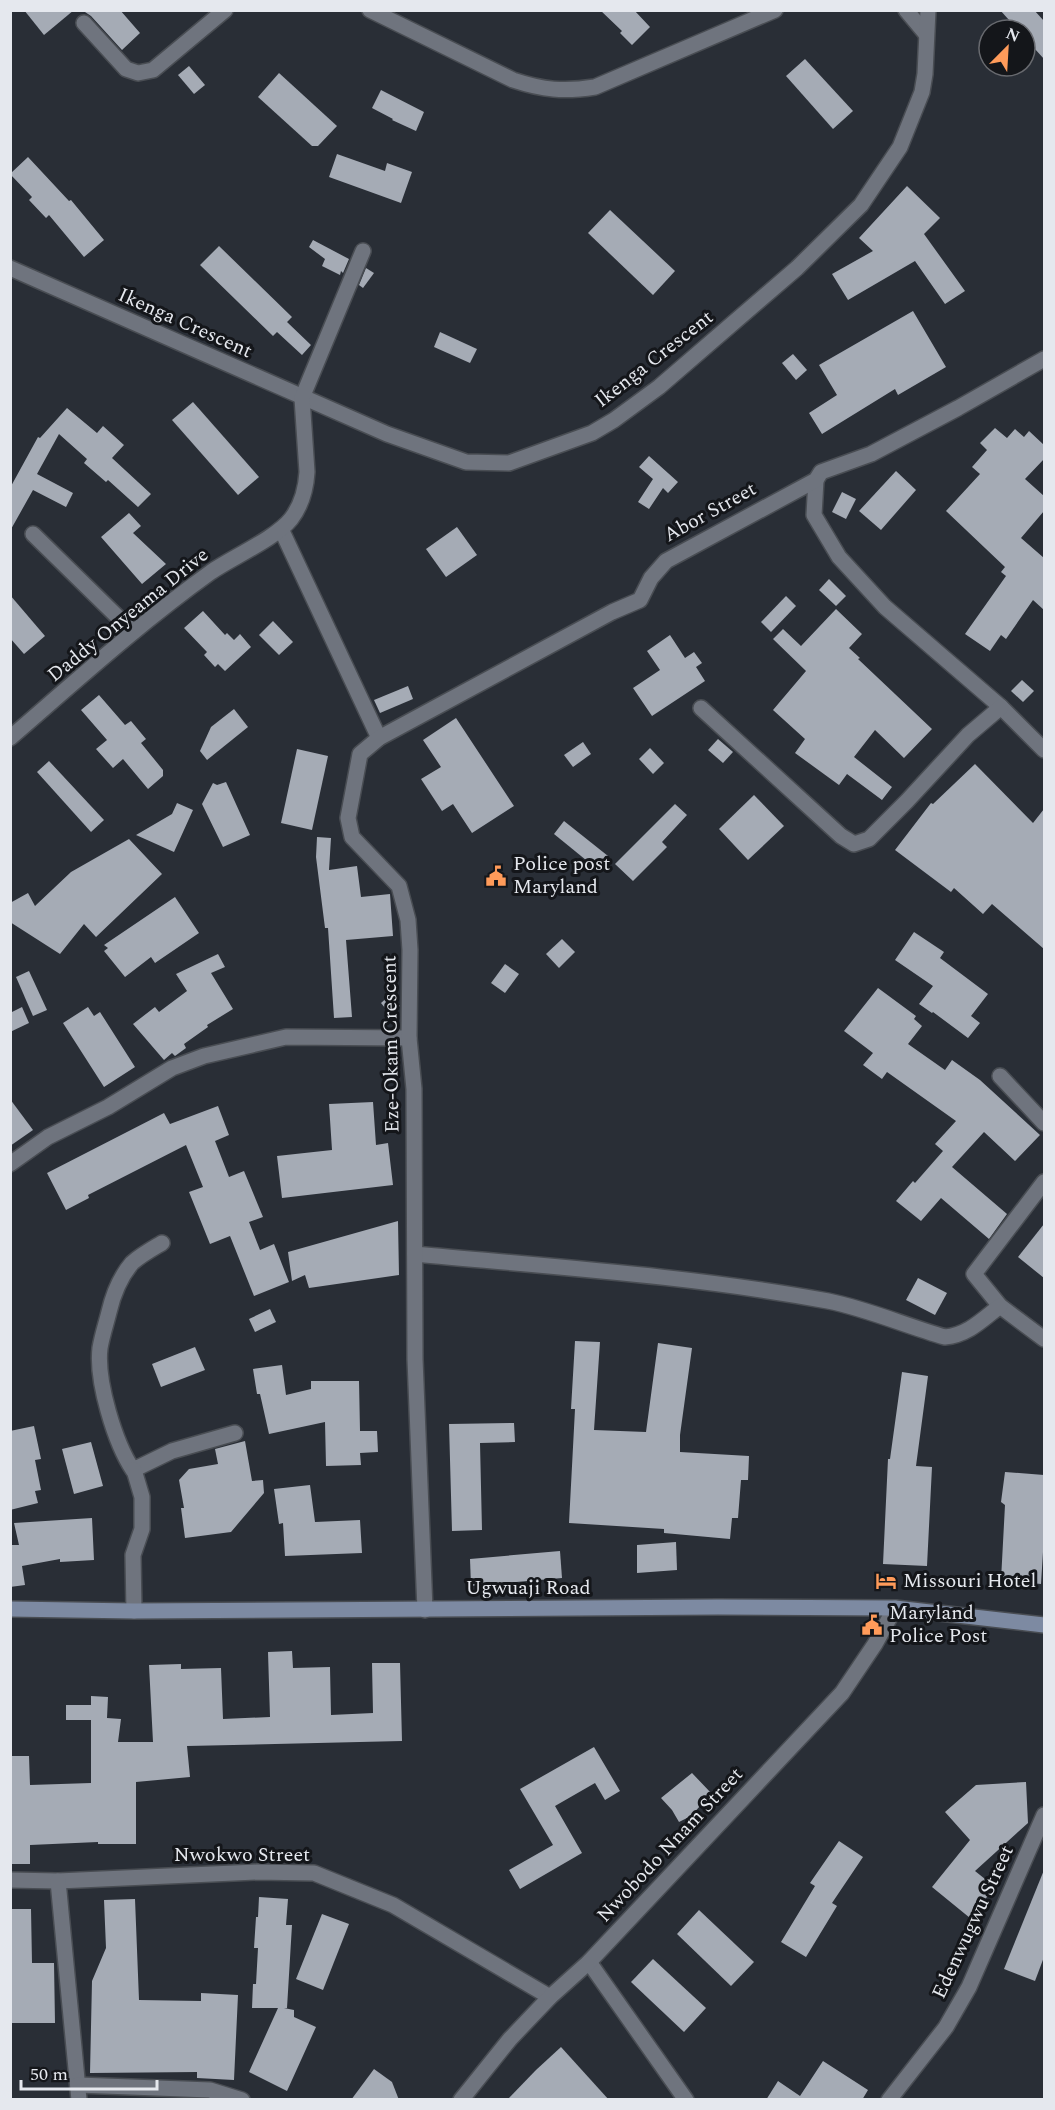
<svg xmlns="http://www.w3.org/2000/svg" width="1055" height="2110" viewBox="0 0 1055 2110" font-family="Spectral,serif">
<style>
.building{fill:#a5abb5}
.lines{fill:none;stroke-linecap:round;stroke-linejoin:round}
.street-casing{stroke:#494d53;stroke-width:18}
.secondary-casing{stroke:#494d53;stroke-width:18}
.street{stroke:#6f747e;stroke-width:15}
.secondary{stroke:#7d8aa2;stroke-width:15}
.labels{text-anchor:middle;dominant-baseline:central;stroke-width:6;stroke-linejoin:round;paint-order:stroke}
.street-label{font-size:20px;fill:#e5e8ee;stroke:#14161a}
.poi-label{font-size:20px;fill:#e5e8ee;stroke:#14161a;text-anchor:start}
</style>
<rect width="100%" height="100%" fill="#292e36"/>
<g class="building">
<polygon points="24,10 74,10 44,35"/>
<polygon points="82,10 120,10 140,33 122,50 91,16"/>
<polygon points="600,10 634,10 650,27 632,45 620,33 622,31"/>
<polygon points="1000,10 1034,10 1044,21 1044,59 1025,38 1025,30 1018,30"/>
<polygon points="805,59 853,111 833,129 786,76"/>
<polygon points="189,66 205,85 194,94 178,75"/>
<polygon points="279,73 337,126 318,146 312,146 258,97"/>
<polygon points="381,90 424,112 416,131 392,120 393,119 372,108"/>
<polygon points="337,154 385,171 387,163 412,172 401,203 329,177"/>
<polygon points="28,157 69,201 71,200 104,240 84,257 49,215 46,218 29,200 32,197 10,174"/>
<polygon points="907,186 940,218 924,234 965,291 945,304 915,261 848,300 832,274 873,251 859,238"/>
<polygon points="610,210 675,271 653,295 588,233"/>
<polygon points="313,240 349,259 343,273 341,271 340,275 322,266 325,259 309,247"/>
<polygon points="219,246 292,317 287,322 311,345 302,355 277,332 273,336 200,265"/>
<polygon points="366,268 374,273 363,288 359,285"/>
<polygon points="913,311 946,367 898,395 895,389 822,434 809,413 837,395 819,365"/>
<polygon points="440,332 477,349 470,363 434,347"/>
<polygon points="793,354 807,370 796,380 782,363"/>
<polygon points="193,402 259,477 238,495 172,420"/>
<polygon points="67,408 97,433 103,426 124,445 112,458 151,494 138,507 108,480 106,482 84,463 87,459 59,434 37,474 73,493 66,507 33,490 10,531 10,488 38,437 40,438"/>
<polygon points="995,428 1007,438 1015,429 1024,437 1029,431 1044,445 1044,459 1025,479 1044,496 1044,511 1021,538 1044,558 1044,610 1033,600 1006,639 1001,635 990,651 965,634 1006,576 1001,572 1005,567 946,511 980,474 972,467 987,450 980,443"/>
<polygon points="649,456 678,482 668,493 663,488 649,509 638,502 653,479 639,467"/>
<polygon points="896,471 916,490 881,530 859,511"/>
<polygon points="842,492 856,499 846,519 832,512"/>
<polygon points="129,513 141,526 133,533 166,564 142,584 101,537"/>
<polygon points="457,527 477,555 446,577 426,549"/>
<polygon points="829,579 846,596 836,606 819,590"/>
<polygon points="10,595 45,636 24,654 10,638"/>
<polygon points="786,596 796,606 771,632 761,622"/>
<polygon points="836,609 862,634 849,648 860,658 858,659 932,729 904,758 875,730 854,757 892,787 882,800 847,774 839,785 795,753 805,739 773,710 806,671 773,639 783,629 801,646"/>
<polygon points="203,611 225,635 227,633 234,640 240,634 251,647 225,671 218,664 215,667 204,655 207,652 184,628"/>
<polygon points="273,621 293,642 279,655 259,635"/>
<polygon points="670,635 685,658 694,652 702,663 696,667 705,681 652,716 633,688 660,670 647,651"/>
<polygon points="1022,680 1034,691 1023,702 1011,691"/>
<polygon points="408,686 413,699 380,713 374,700"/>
<polygon points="99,695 125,725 131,721 146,739 141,743 163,770 163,776 148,789 123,759 113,768 96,749 107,740 81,710"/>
<polygon points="234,709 248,727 207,760 200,751 211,727"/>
<polygon points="456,718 514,806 472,833 453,804 442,811 421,779 441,767 423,740"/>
<polygon points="718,739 733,752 723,763 708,750"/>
<polygon points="583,742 591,754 573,767 564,755"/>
<polygon points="650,748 664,763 653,774 639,759"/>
<polygon points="297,749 328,756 312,830 281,823"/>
<polygon points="49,761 104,820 91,832 37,772"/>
<polygon points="975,764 1033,823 1044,809 1044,949 992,904 983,914 954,888 951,892 895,850 931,803 933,804"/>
<polygon points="226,782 250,835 223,847 202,804 213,783 217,785"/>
<polygon points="754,795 784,826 748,860 719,829"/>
<polygon points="177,803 193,810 174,852 136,835 172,814"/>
<polygon points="675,804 687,815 662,842 667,847 633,881 615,864"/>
<polygon points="564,821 608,856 597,869 554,834"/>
<polygon points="317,837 331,838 329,870 357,866 361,897 390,894 393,936 346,940 352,1017 334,1018 328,928 325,928 316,857"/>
<polygon points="129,839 162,874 96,937 84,924 60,954 10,922 10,903 28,893 35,906 71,872"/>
<polygon points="175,897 199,933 155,963 151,957 125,977 104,951 108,948 104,945"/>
<polygon points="914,932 944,952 940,958 988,994 971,1016 980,1023 968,1038 933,1012 932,1013 919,1004 933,986 895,960"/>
<polygon points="562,939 575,952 559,968 546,954"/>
<polygon points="218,954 225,967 211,973 233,1009 207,1025 208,1027 184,1044 186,1048 175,1056 172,1053 164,1060 133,1024 155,1007 159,1012 187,991 176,974"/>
<polygon points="505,964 519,974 505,993 491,983"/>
<polygon points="29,971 47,1010 33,1016 16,977"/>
<polygon points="878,988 916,1016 914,1019 922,1026 908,1044 945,1070 952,1060 980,1080 1040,1135 1015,1161 984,1132 952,1167 1007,1214 989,1239 941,1198 921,1221 896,1201 913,1181 915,1183 943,1151 935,1144 956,1121 887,1072 882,1079 863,1065 873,1053 844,1031"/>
<polygon points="391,994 400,1006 390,1014 381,1003"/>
<polygon points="22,1007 29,1023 10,1032 10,1013"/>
<polygon points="88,1007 94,1016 100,1012 135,1067 104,1087 63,1023"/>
<polygon points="10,1099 33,1130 10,1146"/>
<polygon points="373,1102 376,1145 388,1143 393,1185 282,1198 277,1156 332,1150 329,1104"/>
<polygon points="218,1106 229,1135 215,1141 229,1177 244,1171 263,1217 249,1222 260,1250 274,1244 289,1282 254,1296 230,1236 210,1244 189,1192 203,1187 186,1145 88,1195 89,1198 66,1210 47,1173 164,1113 170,1124"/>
<polygon points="398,1221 399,1275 309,1288 305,1275 292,1281 288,1252"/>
<polygon points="1044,1224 1044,1278 1018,1257"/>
<polygon points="918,1278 947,1293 935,1315 906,1300"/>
<polygon points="270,1309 276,1322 255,1332 249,1319"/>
<polygon points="575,1341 600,1342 594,1430 646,1432 658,1343 692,1348 680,1435 680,1452 749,1456 748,1480 741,1480 738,1518 732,1518 730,1539 664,1533 664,1529 569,1523 575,1409 571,1409"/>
<polygon points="195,1347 205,1370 161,1387 152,1364"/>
<polygon points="282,1365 286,1395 311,1389 311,1381 359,1381 360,1431 377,1431 378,1452 360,1453 361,1465 326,1466 325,1422 269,1434 260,1394 257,1394 253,1369"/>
<polygon points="902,1372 928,1376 916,1466 932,1467 927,1566 883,1564 888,1459 890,1459"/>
<polygon points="514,1423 515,1442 480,1443 482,1530 452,1531 449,1424"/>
<polygon points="34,1426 41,1459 35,1460 41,1490 35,1491 38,1503 10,1510 10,1431"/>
<polygon points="245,1441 252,1481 263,1480 264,1493 231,1532 185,1538 181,1508 184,1508 179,1480 189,1469 218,1464 215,1449"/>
<polygon points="91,1442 103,1486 74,1494 62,1449"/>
<polygon points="1005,1472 1044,1475 1044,1536 1041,1584 1001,1580 1005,1505 1001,1502"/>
<polygon points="310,1485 315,1522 360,1520 362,1553 285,1556 283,1523 279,1524 274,1489"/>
<polygon points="92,1518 94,1560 60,1562 60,1559 22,1566 25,1585 10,1587 10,1545 19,1545 14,1523"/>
<polygon points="676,1542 677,1570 637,1573 637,1545"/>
<polygon points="560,1551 562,1578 471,1586 470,1559"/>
<polygon points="292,1651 293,1668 330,1667 331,1715 373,1713 372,1663 400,1663 402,1741 187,1746 190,1777 136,1782 136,1844 98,1844 98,1842 30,1845 30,1864 10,1864 10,1756 29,1756 30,1785 91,1783 91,1720 66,1720 66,1705 91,1705 91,1696 108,1697 107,1718 121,1719 118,1742 153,1742 149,1665 181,1664 181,1669 221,1668 223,1719 270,1717 268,1652"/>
<polygon points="594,1747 620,1791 605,1800 595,1783 555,1806 582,1853 520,1889 509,1870 553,1845 520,1789"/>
<polygon points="692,1773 712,1794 700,1797 700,1806 691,1816 679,1822 672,1810 661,1798"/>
<polygon points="1026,1782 1028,1823 975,1871 995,1887 970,1918 932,1887 970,1840 945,1812 976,1785"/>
<polygon points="839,1841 863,1857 832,1903 837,1906 806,1957 781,1942 815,1886 810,1883"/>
<polygon points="1044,1870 1044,1957 1035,1981 1004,1969"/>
<polygon points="259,1897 288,1899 286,1925 292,1925 287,2008 284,2008 294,2010 294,2017 316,2027 287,2091 249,2072 278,2008 252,2008 253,1984 256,1984 258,1948 254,1948 256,1917 258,1917"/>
<polygon points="135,1899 139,2000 201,2001 201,1993 238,1995 234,2080 197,2078 197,2072 90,2073 92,1981 106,1948 104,1900"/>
<polygon points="10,1909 31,1909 32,1963 54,1963 55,2023 10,2023"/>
<polygon points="699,1910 754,1962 731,1986 677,1934"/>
<polygon points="322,1914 349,1924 323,1990 296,1979"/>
<polygon points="653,1959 706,2008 684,2032 631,1982"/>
<polygon points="561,2047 609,2100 507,2100 536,2070"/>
<polygon points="823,2061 868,2090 862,2100 766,2100 778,2081 800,2096"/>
<polygon points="374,2069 392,2082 399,2100 351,2100"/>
</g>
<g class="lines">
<g class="street-casing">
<g id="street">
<path d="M370,10L513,80C543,90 564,92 595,87L775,10"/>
<polyline points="906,10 926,34"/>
<polyline points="84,23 126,69 138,73 153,70 225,10"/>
<polyline points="10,268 387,434 466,462 509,463 592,433 614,420 659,387 797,268 861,205 900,147 922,92 925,74 928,10"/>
<polyline points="816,480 814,515 839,557 885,607 1001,707 1044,750"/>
<polyline points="281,529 379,738"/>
<polyline points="33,534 133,632"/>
<polyline points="701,708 841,836 854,844 869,839 907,801 968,735 1001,707"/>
<path d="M10,738C76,681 140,623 211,572C233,557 276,538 291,519C301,506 306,488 307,472L302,398L363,251"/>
<polyline points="1000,1076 1044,1123"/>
<polyline points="10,1164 48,1137 108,1107 172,1068 204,1056 286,1037 409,1038"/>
<polyline points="1044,1182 974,1274 1000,1306 1044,1339"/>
<path d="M162,1243C152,1249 141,1255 132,1263C120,1277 113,1295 109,1312C106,1324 102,1336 100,1348C96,1381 115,1443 133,1470L172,1451L235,1433"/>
<path d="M415,1254C553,1267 692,1276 828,1301C868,1309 906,1326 945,1337C968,1335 983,1319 1000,1306"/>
<polyline points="134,1470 142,1497 142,1529 133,1555 134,1611"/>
<polyline points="425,1610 415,1359 414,1089 409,1038 410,950 408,920 399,886 352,837 348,818 360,754 379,738 612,612 640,600 651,578 666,561 816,480 821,472 871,454 958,408 1044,359"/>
<polyline points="10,1880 58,1881 257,1872 314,1873 393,1905 550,1997"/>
<polyline points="58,1881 79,2100"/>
<polyline points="589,1962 686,2100"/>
<polyline points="78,2085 210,2090 242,2100"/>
<polyline points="461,2100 510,2039 550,1997 589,1962 842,1693 875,1644 895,1608"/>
<polyline points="889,2100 946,2027 969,1987 1044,1815"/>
</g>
</g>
<g class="secondary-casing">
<polyline id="secondary" points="10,1609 134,1611 718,1607 895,1608 1044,1625"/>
</g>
<use href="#street" class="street"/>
<use href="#secondary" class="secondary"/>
</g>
<defs>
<g id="civic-bare" transform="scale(1.62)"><path d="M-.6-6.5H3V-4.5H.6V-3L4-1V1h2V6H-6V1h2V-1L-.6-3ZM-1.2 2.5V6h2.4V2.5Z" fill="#ff9b5a" stroke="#14161a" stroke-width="2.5" paint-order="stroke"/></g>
<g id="hotel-bare" transform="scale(1.62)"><path d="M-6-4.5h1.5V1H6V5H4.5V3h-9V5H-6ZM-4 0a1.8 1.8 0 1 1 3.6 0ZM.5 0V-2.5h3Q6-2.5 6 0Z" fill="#ff9b5a" stroke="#14161a" stroke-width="2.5" paint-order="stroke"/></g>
</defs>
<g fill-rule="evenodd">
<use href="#civic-bare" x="496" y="876"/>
<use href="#hotel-bare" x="886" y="1581"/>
<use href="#civic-bare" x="872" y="1625"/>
</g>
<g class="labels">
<g class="street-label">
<text transform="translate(185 323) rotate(24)">Ikenga Crescent</text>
<text transform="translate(654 359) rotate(-38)">Ikenga Crescent</text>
<text transform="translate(710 512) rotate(-29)">Abor Street</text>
<text transform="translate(128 615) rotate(-39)">Daddy Onyeama Drive</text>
<text transform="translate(391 1044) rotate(-91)">Eze-Okam Crescent</text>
<text x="528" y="1588">Ugwuaji Road</text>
<text transform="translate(670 1845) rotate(-47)">Nwobodo Nnam Street</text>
<text x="242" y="1855">Nwokwo Street</text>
<text transform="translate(973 1922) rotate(-65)">Edenwugwu Street</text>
</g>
<g class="poi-label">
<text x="513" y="864">Police post<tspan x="513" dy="23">Maryland</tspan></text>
<text x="903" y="1581">Missouri Hotel</text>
<text x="889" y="1613">Maryland<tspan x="889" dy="23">Police Post</tspan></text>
</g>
</g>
<rect width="1055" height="2110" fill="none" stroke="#e5e8ee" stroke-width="24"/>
<g transform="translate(1007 48) rotate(24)"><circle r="28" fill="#14161a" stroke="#686a6f" stroke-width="1.5"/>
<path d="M0-4.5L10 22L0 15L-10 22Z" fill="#ff9b5a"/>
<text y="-9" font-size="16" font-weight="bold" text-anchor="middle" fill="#e5e8ee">N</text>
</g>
<path d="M21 2080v9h136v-9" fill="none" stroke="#e5e8ee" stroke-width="3"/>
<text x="30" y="2080" font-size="18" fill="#e5e8ee" stroke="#14161a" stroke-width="4.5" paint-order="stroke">50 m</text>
</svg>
